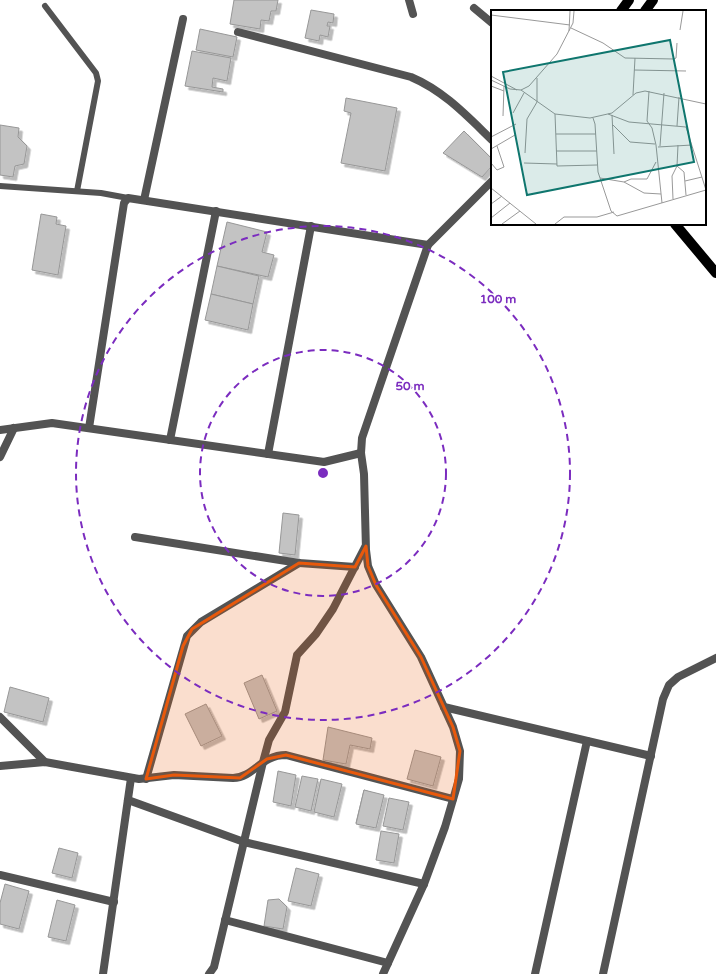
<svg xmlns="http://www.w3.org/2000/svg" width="716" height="974" viewBox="0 0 716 974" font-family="'Varela Round',sans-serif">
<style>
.building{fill:#c3c3c3;stroke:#979797;filter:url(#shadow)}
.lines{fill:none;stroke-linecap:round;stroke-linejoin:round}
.service{stroke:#535353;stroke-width:6}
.minor{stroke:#535353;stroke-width:8}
.primary{stroke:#000;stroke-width:10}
.marked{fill:#e8590c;fill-opacity:0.2;stroke:#e8590c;stroke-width:3;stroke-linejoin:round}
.ring{fill:none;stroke:#7b2cbf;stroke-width:2;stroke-dasharray:7 5}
.inset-road{fill:none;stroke:#999;stroke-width:1}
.view{fill:#0f766e;fill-opacity:0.15;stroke:#0f766e;stroke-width:2}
.inset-edge{fill:none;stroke:#000;stroke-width:2}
.centre{fill:#7b2cbf;stroke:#fff;stroke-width:2}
.ring-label{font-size:12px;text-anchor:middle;font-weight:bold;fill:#7b2cbf;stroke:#fff;stroke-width:3;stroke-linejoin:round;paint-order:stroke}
</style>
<defs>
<filter id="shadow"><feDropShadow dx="3.5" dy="3.5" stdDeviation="0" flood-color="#0004"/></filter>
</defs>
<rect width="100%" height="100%" fill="#fff"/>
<g class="building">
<polygon points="234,0 278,0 276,11 271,11 269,21 261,20 260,29 230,24"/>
<polygon points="311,10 334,14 333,23 328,22 327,26 330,26 328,37 320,35 319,41 305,38"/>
<polygon points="200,29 237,37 233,57 196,50"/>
<polygon points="192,51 231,58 227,81 213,78 212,87 223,89 223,92 185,86"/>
<polygon points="346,98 397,108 385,171 341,163 351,113 344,111"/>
<polygon points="0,125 19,128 18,137 27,146 24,164 15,166 13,177 0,175"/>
<polygon points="464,131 492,159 492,166 482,177 443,153"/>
<polygon points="41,214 57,217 56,224 66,226 58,275 32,270"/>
<polygon points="227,222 267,232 262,252 274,255 268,277 217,266"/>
<polygon points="217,266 259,276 253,304 211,294"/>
<polygon points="211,294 253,304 248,330 205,320"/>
<polygon points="283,513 299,515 295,555 279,553"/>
<polygon points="262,675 277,711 259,719 244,683"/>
<polygon points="10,687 49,698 43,722 4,712"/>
<polygon points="206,704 222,736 201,746 185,714"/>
<polygon points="328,727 372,738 370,749 350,745 346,764 323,760"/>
<polygon points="415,750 441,757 433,786 407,779"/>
<polygon points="278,771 296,775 291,806 273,802"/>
<polygon points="302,776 318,779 311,811 295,807"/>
<polygon points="321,779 342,784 334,817 314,812"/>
<polygon points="364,790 382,796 374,827 356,823"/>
<polygon points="364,790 384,795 376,828 356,824"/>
<polygon points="389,798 409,802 403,830 383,826"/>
<polygon points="381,831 399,834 394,863 376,860"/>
<polygon points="59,848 78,853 72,878 52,873"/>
<polygon points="296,868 319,874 311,906 288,901"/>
<polygon points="5,884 29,891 19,929 0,924 0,903"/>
<polygon points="279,899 287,907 283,929 264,926 268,900"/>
<polygon points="57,900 75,905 66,941 48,937"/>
</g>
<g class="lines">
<g class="service">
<polyline points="45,6 96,73 98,81 77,191"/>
<polyline points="0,186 101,193 128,198"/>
</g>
<g class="minor">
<polyline points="409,0 413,14"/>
<polyline points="474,8 492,23"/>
<path d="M238,32L411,77C444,91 467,116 492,140"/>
<polyline points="144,200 183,19"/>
<polyline points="89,428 124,203 128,198 428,245"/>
<polyline points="0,430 52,423 324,462 361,453"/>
<polyline points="170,440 216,211"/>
<polyline points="268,454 311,226"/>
<polyline points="0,457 14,428"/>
<polyline points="135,537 299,563 355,567"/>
<polyline points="444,707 651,756"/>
<polyline points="0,717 45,762"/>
<path d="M0,766L45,762L139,779L174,775L233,778C255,777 260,755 286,755L453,799"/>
<polyline points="146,779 187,636 201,622 299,563"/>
<polyline points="128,800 244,842 424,884"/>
<polyline points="0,875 114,902"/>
<polyline points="225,920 388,963"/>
<polyline points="103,974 131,778"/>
<polyline points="209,974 214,967 263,762 269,740 285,712 297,655 316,634 333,609 365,547"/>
<polyline points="383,974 424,884 445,827 459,779 460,751 453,727 421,657 376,585 368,566 366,550 364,474 361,453 362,438 428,245 492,181"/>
<polyline points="535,974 587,741"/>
<polyline points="603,974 663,699 669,685 678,677 716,658"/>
</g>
<g class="primary">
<polyline points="621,11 629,0"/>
<polyline points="645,11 653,0"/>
<polyline points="675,224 716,273"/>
</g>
</g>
<path class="marked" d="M366,546L368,566L376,585L421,657L453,727L460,751L453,799L286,755L267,759L240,778L174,775L146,779L183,646L192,629L299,563L355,567Z"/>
<g class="ring">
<circle cx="323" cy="473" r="123"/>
<circle cx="323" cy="473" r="247"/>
</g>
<g transform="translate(491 10)">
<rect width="215" height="215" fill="#fff"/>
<path class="inset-road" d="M0,5L79,15M80,18L112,33L134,48L183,49L185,48L186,33M189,20L192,1M78,21L79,1M143,60L195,61M0,66L26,80M0,70L19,79L30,80L38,76L66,44L82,13L83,1M0,76L13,81M30,80L64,104L99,108L121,103L145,83L154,81L215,94M158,81L156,111L161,118L165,135L171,193M142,85L144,48M22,103L33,83M64,104L66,156L106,155M117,104L138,112L195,117L215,180M121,105L123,144M12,106L13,76M102,108L104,114L107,162L120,201L126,206L215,180M122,115L139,132L164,134M186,116L188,87M65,124H105M0,127L25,114M169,136L173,83M167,137L201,135M0,139L24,125M65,141H106M34,143L36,109L46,92V68M0,153L6,160L13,157L6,136M33,153L66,154M186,156L193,162L195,185M109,168L133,172L153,183L170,184M194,171L211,167M133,172L140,169H156L165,152M0,178L45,214M182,189L181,166L186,156L187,135M0,194L11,186M0,208L19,193M11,214L29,201M64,214L73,207H106L123,202"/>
<path class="view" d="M179,30L203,152L36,185L12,62Z"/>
<rect width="215" height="215" class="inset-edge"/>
</g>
<circle cx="323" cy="473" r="6" class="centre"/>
<g class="ring-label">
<text x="498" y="303">100 m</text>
<text x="410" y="390">50 m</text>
</g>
</svg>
